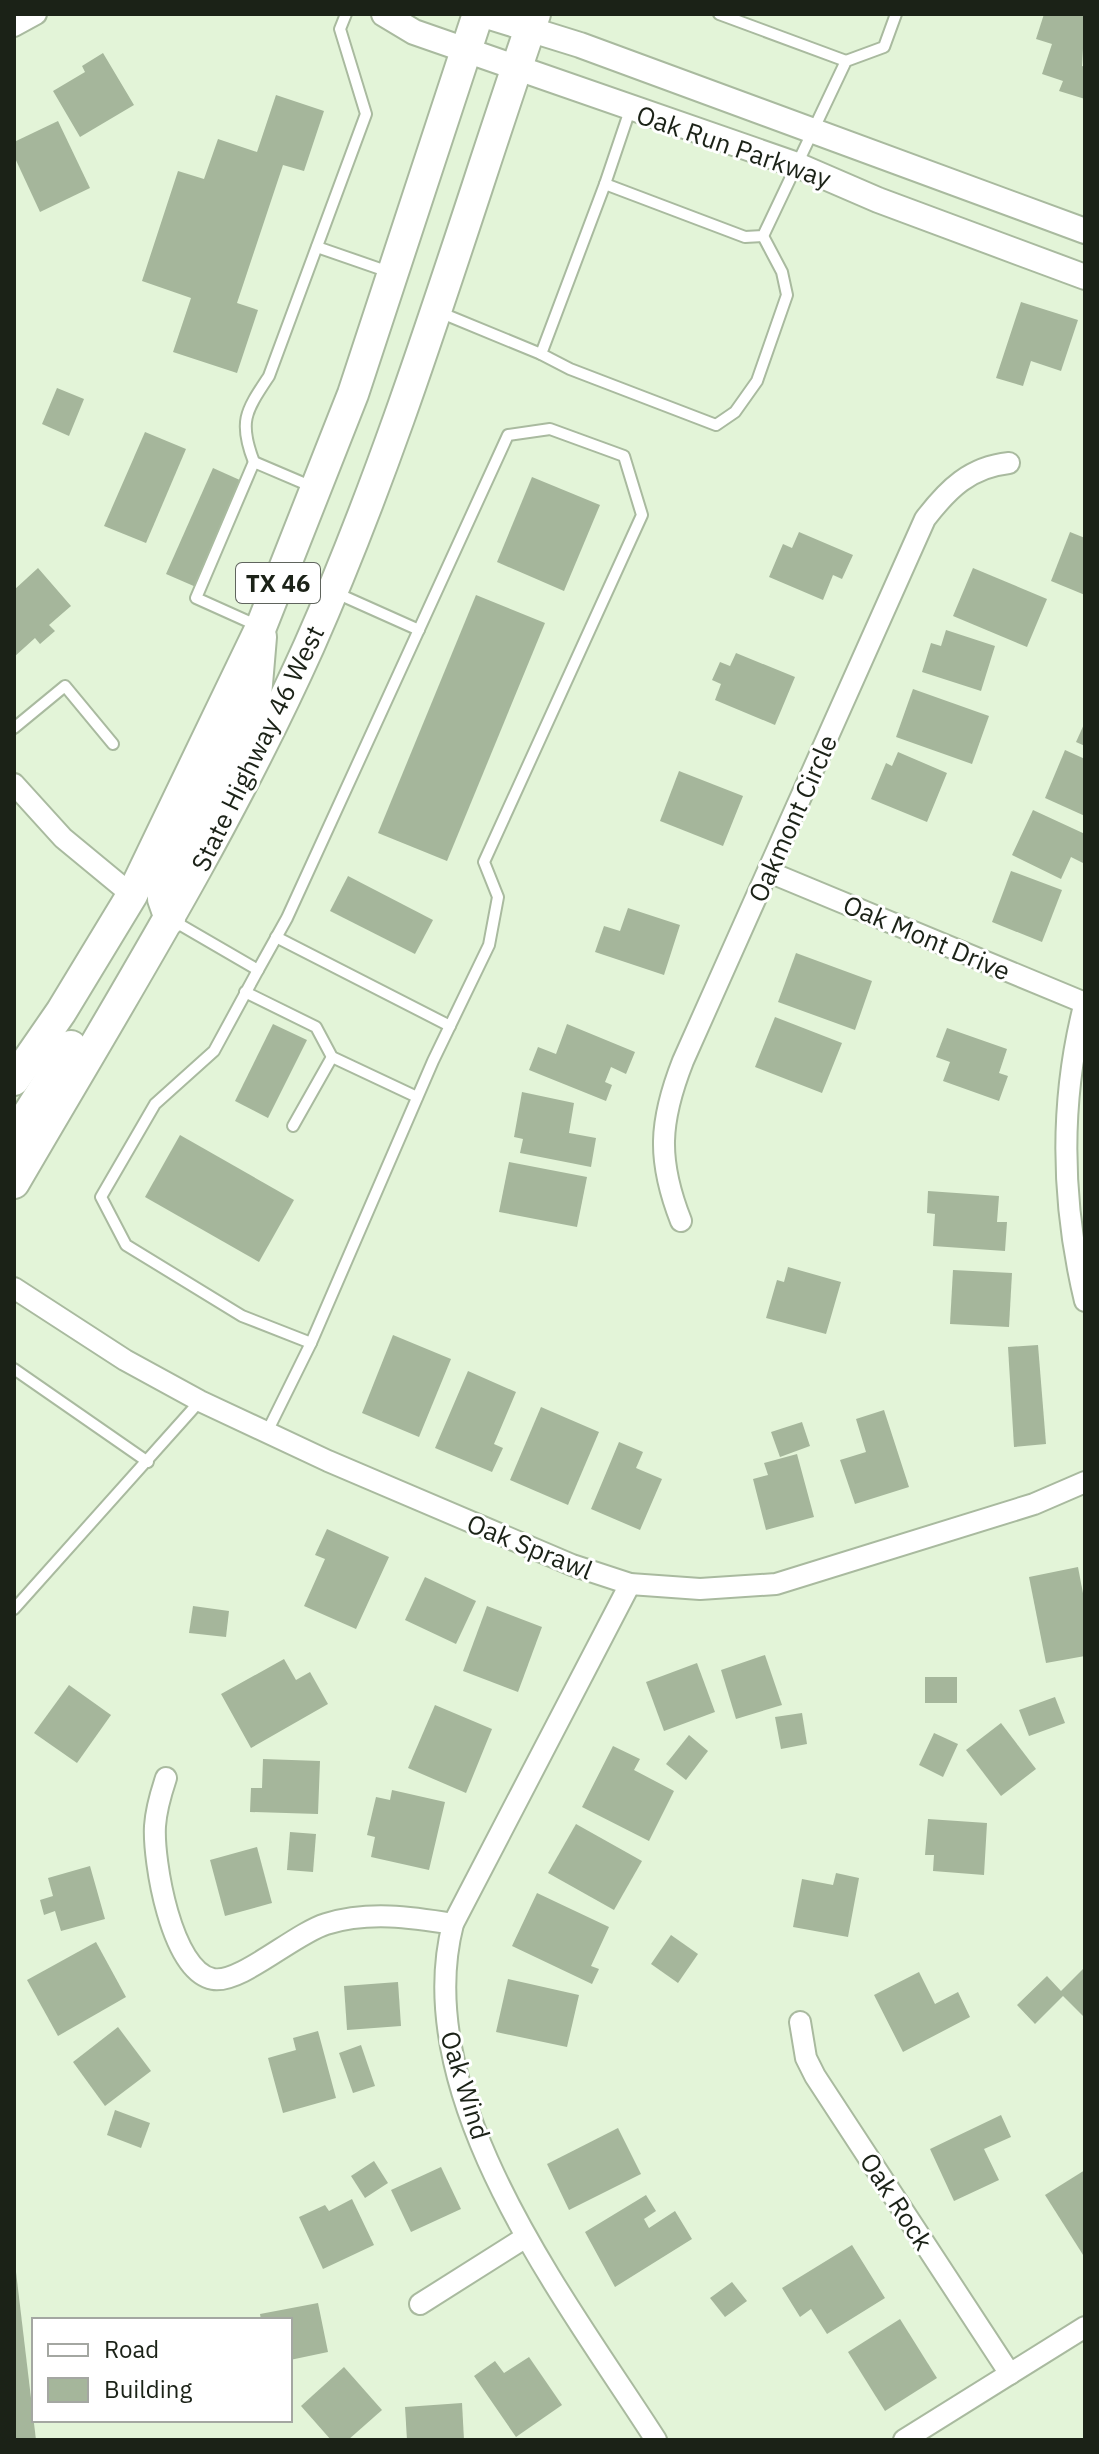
<svg xmlns="http://www.w3.org/2000/svg" width="1099" height="2454" viewBox="0 0 1099 2454" font-family="'IBM Plex Sans',sans-serif">
<style>
.building{fill:#a5b69b}
.lines{fill:none;stroke-linecap:round;stroke-linejoin:round}
.service-casing{stroke:#a9ba9f;stroke-width:14}
.minor-casing{stroke:#a9ba9f;stroke-width:24}
.tertiary-casing{stroke:#a9ba9f;stroke-width:28}
.primary-casing{stroke:#a9ba9f;stroke-width:34}
.service{stroke:#fff;stroke-width:10}
.minor{stroke:#fff;stroke-width:20}
.tertiary{stroke:#fff;stroke-width:24}
.primary{stroke:#fff;stroke-width:30}
.labels{text-anchor:middle;dominant-baseline:central;stroke-width:6;stroke-linejoin:round;paint-order:stroke}
.shield{fill:#fff;stroke:#5f645d;stroke-width:2}
.shield-label{font-size:24px;font-weight:bold;fill:#1b2217}
.street-label{font-size:26px;fill:#1b2217;stroke:#fff}
</style>
<rect width="100%" height="100%" fill="#e3f4d8"/>
<g class="building">
<polygon points="1044,14 1085,14 1082,66 1085,67 1085,99 1059,91 1063,81 1042,74 1052,44 1036,39"/>
<polygon points="103,53 134,105 80,137 53,91 85,72 82,66"/>
<polygon points="276,95 324,111 304,171 283,165 237,303 258,310 237,373 173,352 191,298 142,281 178,171 204,179 218,139 257,152"/>
<polygon points="58,121 90,188 40,212 14,156 14,142"/>
<polygon points="1021,302 1078,320 1061,371 1031,361 1023,386 996,378"/>
<polygon points="57,388 84,399 69,436 42,424"/>
<polygon points="145,432 186,449 146,543 104,526"/>
<polygon points="213,468 242,481 196,587 166,574"/>
<polygon points="532,477 600,505 564,591 497,562"/>
<polygon points="799,532 853,555 842,579 833,575 823,600 769,577 783,544 792,548"/>
<polygon points="1070,532 1085,538 1085,595 1051,581"/>
<polygon points="38,568 71,606 49,625 55,631 40,644 35,638 14,657 14,590"/>
<polygon points="973,568 1047,599 1027,647 953,616"/>
<polygon points="476,595 545,623 447,861 378,833"/>
<polygon points="946,630 995,646 981,691 922,672 931,643 941,646"/>
<polygon points="736,653 795,677 775,725 715,700 721,684 712,680 720,662 730,666"/>
<polygon points="913,689 989,716 972,764 896,737"/>
<polygon points="1085,722 1085,746 1076,742"/>
<polygon points="1065,750 1085,759 1085,816 1045,798"/>
<polygon points="898,752 947,773 927,822 871,799 886,763 892,766"/>
<polygon points="679,771 743,796 723,846 660,821"/>
<polygon points="1033,810 1085,834 1085,864 1071,857 1061,879 1012,855"/>
<polygon points="1011,871 1062,890 1042,942 992,922"/>
<polygon points="348,876 433,920 415,954 330,911"/>
<polygon points="628,908 680,925 664,975 595,952 604,926 620,931"/>
<polygon points="796,953 872,981 855,1030 778,1002"/>
<polygon points="775,1017 842,1043 822,1093 755,1067"/>
<polygon points="273,1024 307,1040 268,1118 235,1101"/>
<polygon points="567,1024 635,1052 626,1074 611,1067 605,1082 612,1085 606,1101 529,1070 538,1047 556,1054"/>
<polygon points="947,1028 1007,1049 999,1073 1008,1076 999,1101 943,1081 950,1062 936,1057"/>
<polygon points="522,1092 574,1103 569,1133 596,1138 591,1167 520,1153 523,1139 514,1137"/>
<polygon points="180,1135 294,1200 259,1262 145,1197"/>
<polygon points="509,1162 587,1177 577,1227 499,1212"/>
<polygon points="928,1191 999,1196 997,1222 1007,1222 1005,1251 933,1246 935,1214 927,1213"/>
<polygon points="788,1267 841,1282 826,1334 766,1318 777,1280 784,1282"/>
<polygon points="953,1270 1012,1273 1009,1327 950,1324"/>
<polygon points="393,1335 451,1359 419,1437 362,1413"/>
<polygon points="1038,1345 1046,1444 1014,1447 1008,1347"/>
<polygon points="468,1371 516,1392 494,1444 503,1448 492,1472 435,1448"/>
<polygon points="541,1407 599,1432 568,1505 510,1480"/>
<polygon points="884,1410 909,1487 855,1504 840,1460 866,1452 856,1419"/>
<polygon points="802,1422 810,1446 780,1457 771,1432"/>
<polygon points="619,1442 643,1452 636,1468 662,1479 640,1530 591,1509"/>
<polygon points="797,1454 814,1517 766,1530 753,1479 768,1475 764,1463"/>
<polygon points="327,1529 389,1557 356,1629 304,1606 325,1559 315,1555"/>
<polygon points="1078,1567 1085,1604 1085,1656 1046,1663 1029,1577"/>
<polygon points="425,1577 476,1601 456,1644 405,1620"/>
<polygon points="193,1606 229,1611 226,1637 189,1633"/>
<polygon points="487,1606 542,1627 518,1692 463,1671"/>
<polygon points="765,1655 782,1705 736,1719 721,1670"/>
<polygon points="284,1659 296,1680 310,1672 328,1704 251,1748 221,1694"/>
<polygon points="697,1663 715,1712 664,1731 646,1682"/>
<rect x="925" y="1677" width="32" height="26"/>
<polygon points="69,1685 111,1715 77,1763 34,1733"/>
<polygon points="1055,1697 1065,1723 1029,1736 1019,1710"/>
<polygon points="435,1705 492,1729 466,1793 408,1768"/>
<polygon points="802,1713 807,1744 781,1749 775,1717"/>
<polygon points="1001,1723 1036,1769 1001,1796 966,1750"/>
<polygon points="934,1733 958,1744 943,1777 919,1765"/>
<polygon points="689,1735 708,1751 686,1780 666,1764"/>
<polygon points="613,1746 640,1759 634,1770 674,1791 649,1841 582,1807"/>
<polygon points="263,1759 320,1761 318,1814 250,1812 251,1788 262,1788"/>
<polygon points="392,1790 445,1802 429,1870 371,1857 375,1837 367,1835 376,1797 390,1800"/>
<polygon points="928,1819 987,1823 984,1875 933,1871 934,1855 925,1855"/>
<polygon points="576,1824 642,1861 614,1910 548,1873"/>
<polygon points="290,1832 316,1834 313,1872 287,1870"/>
<polygon points="257,1847 272,1903 225,1916 210,1860"/>
<polygon points="90,1866 105,1919 61,1931 55,1911 44,1915 40,1900 53,1896 48,1878"/>
<polygon points="836,1873 859,1878 848,1937 793,1927 802,1879 833,1885"/>
<polygon points="537,1893 609,1927 591,1966 599,1969 592,1984 512,1946"/>
<polygon points="671,1935 698,1954 678,1983 651,1964"/>
<polygon points="96,1942 126,1997 58,2036 27,1980"/>
<polygon points="1085,1967 1085,2018 1063,1996 1035,2024 1017,2005 1047,1976 1061,1991"/>
<polygon points="919,1972 935,2004 958,1992 970,2017 903,2052 874,1995"/>
<polygon points="508,1979 579,1995 567,2047 496,2032"/>
<polygon points="398,1982 401,2026 347,2030 344,1986"/>
<polygon points="118,2027 151,2071 105,2106 73,2062"/>
<polygon points="318,2031 336,2098 283,2113 268,2058 296,2050 293,2038"/>
<polygon points="361,2045 375,2086 353,2093 339,2053"/>
<polygon points="115,2110 150,2123 141,2148 107,2135"/>
<polygon points="1001,2115 1011,2137 984,2149 999,2180 954,2201 930,2149"/>
<polygon points="618,2128 641,2174 569,2210 547,2164"/>
<polygon points="374,2161 388,2183 365,2198 351,2176"/>
<polygon points="441,2167 461,2209 411,2232 391,2190"/>
<polygon points="1085,2170 1085,2258 1045,2195"/>
<polygon points="646,2195 656,2211 644,2219 649,2228 675,2211 692,2239 615,2287 585,2232"/>
<polygon points="352,2199 374,2245 323,2269 299,2217 325,2205 329,2211"/>
<polygon points="852,2245 885,2298 827,2334 811,2309 800,2317 782,2288"/>
<polygon points="14,2272 16,2272 36,2440 14,2440"/>
<polygon points="732,2282 747,2301 725,2317 710,2298"/>
<polygon points="318,2303 328,2352 290,2360 290,2320 261,2320 260,2314"/>
<polygon points="900,2319 937,2378 885,2411 848,2352"/>
<polygon points="529,2357 562,2405 516,2437 474,2376 495,2361 504,2373"/>
<polygon points="344,2367 382,2410 348,2440 331,2440 301,2406"/>
<polygon points="462,2403 464,2440 407,2440 405,2407"/>
</g>
<g class="lines">
<g class="service-casing">
<g id="service">
<polyline points="719,14 846,61"/>
<polyline points="630,110 605,184 745,237 763,236 846,61 884,47 896,14"/>
<polyline points="605,184 541,354 570,369 716,425 735,412 757,381 787,295 782,272 763,236"/>
<polyline points="317,247 392,273"/>
<polyline points="439,312 541,354"/>
<path d="M254,462C238,421 246,411 269,376L366,114L340,29L346,14"/>
<polyline points="334,592 419,630"/>
<polyline points="256,625 196,598 254,462 315,488"/>
<polyline points="14,728 65,686 113,744"/>
<polyline points="172,920 258,970 287,918 508,435 550,429 624,456 642,515 484,862 498,897 489,945 433,1061 311,1343 267,1432"/>
<polyline points="276,937 450,1026"/>
<polyline points="258,970 214,1051 155,1104 101,1197 126,1245 242,1316 311,1343"/>
<polyline points="245,992 316,1027 332,1057 417,1097"/>
<polyline points="293,1126 332,1057"/>
<polyline points="14,1369 148,1462"/>
<polyline points="14,1609 200,1401"/>
</g>
</g>
<g class="minor-casing">
<g id="minor">
<polyline points="14,26 36,14"/>
<polyline points="14,784 63,838 132,895"/>
<polyline points="769,872 1085,1003"/>
<path d="M1085,1002C1059,1102 1061,1201 1085,1301"/>
<path d="M681,1221C657,1160 659,1122 683,1061L925,519C948,489 970,467 1009,463"/>
<polyline points="14,1288 125,1360 200,1401 328,1461 572,1565 630,1584 700,1589 776,1584 1034,1504 1085,1482"/>
<path d="M630,1584L453,1924C408,2098 567,2301 656,2440"/>
<path d="M166,1778C161,1793 156,1810 155,1826C153,1860 171,1971 213,1979C240,1984 294,1934 326,1924C368,1911 411,1917 453,1924"/>
<polyline points="800,2022 806,2058 815,2076 1010,2374"/>
<polyline points="420,2304 526,2237"/>
<polyline points="904,2440 1085,2327"/>
</g>
</g>
<g class="tertiary-casing">
<g id="tertiary">
<polyline points="384,14 414,32 797,165 878,200 1085,277"/>
<polyline points="480,14 580,45 1085,231"/>
</g>
</g>
<g class="primary-casing">
<g id="primary">
<polyline points="170,919 163,899 163,877 256,696 261,637"/>
<polyline points="14,1080 61,1012 132,895 261,627 353,394 478,14"/>
<polyline points="14,1136 71,1046"/>
<path d="M14,1183C117,1006 225,833 309,646C400,441 462,226 535,14"/>
</g>
</g>
<use href="#service" class="service"/>
<use href="#minor" class="minor"/>
<use href="#tertiary" class="tertiary"/>
<use href="#primary" class="primary"/>
</g>
<g class="labels">
<rect class="shield" x="236" y="563" width="84" height="40" rx="6"/>
<g class="shield-label">
<text x="278" y="583">TX 46</text>
</g>
<g class="street-label">
<text transform="translate(734 146) rotate(19)">Oak Run Parkway</text>
<text transform="translate(257 748) rotate(-64)">State Highway 46 West</text>
<text transform="translate(792 818) rotate(-66)">Oakmont Circle</text>
<text transform="translate(927 937) rotate(23)">Oak Mont Drive</text>
<text transform="translate(530 1546) rotate(22)">Oak Sprawl</text>
<text transform="translate(466 2085) rotate(73)">Oak Wind</text>
<text transform="translate(897 2201) rotate(57)">Oak Rock</text>
</g>
</g>
<rect width="1099" height="2454" fill="none" stroke="#1b2217" stroke-width="32"/>
<rect x="32" y="2318" width="260" height="104" fill="#ffffff" stroke="#a4a7a2" stroke-width="2"/>
<rect x="48" y="2344" width="40" height="12" fill="#ffffff" stroke="#a4a7a2" stroke-width="2"/>
<text x="104" y="2358" font-size="24" fill="#1b2217">Road</text>
<rect x="48" y="2378" width="40" height="24" fill="#a5b69b" stroke="#a4a7a2" stroke-width="2"/>
<text x="104" y="2398" font-size="24" fill="#1b2217">Building</text>
</svg>
